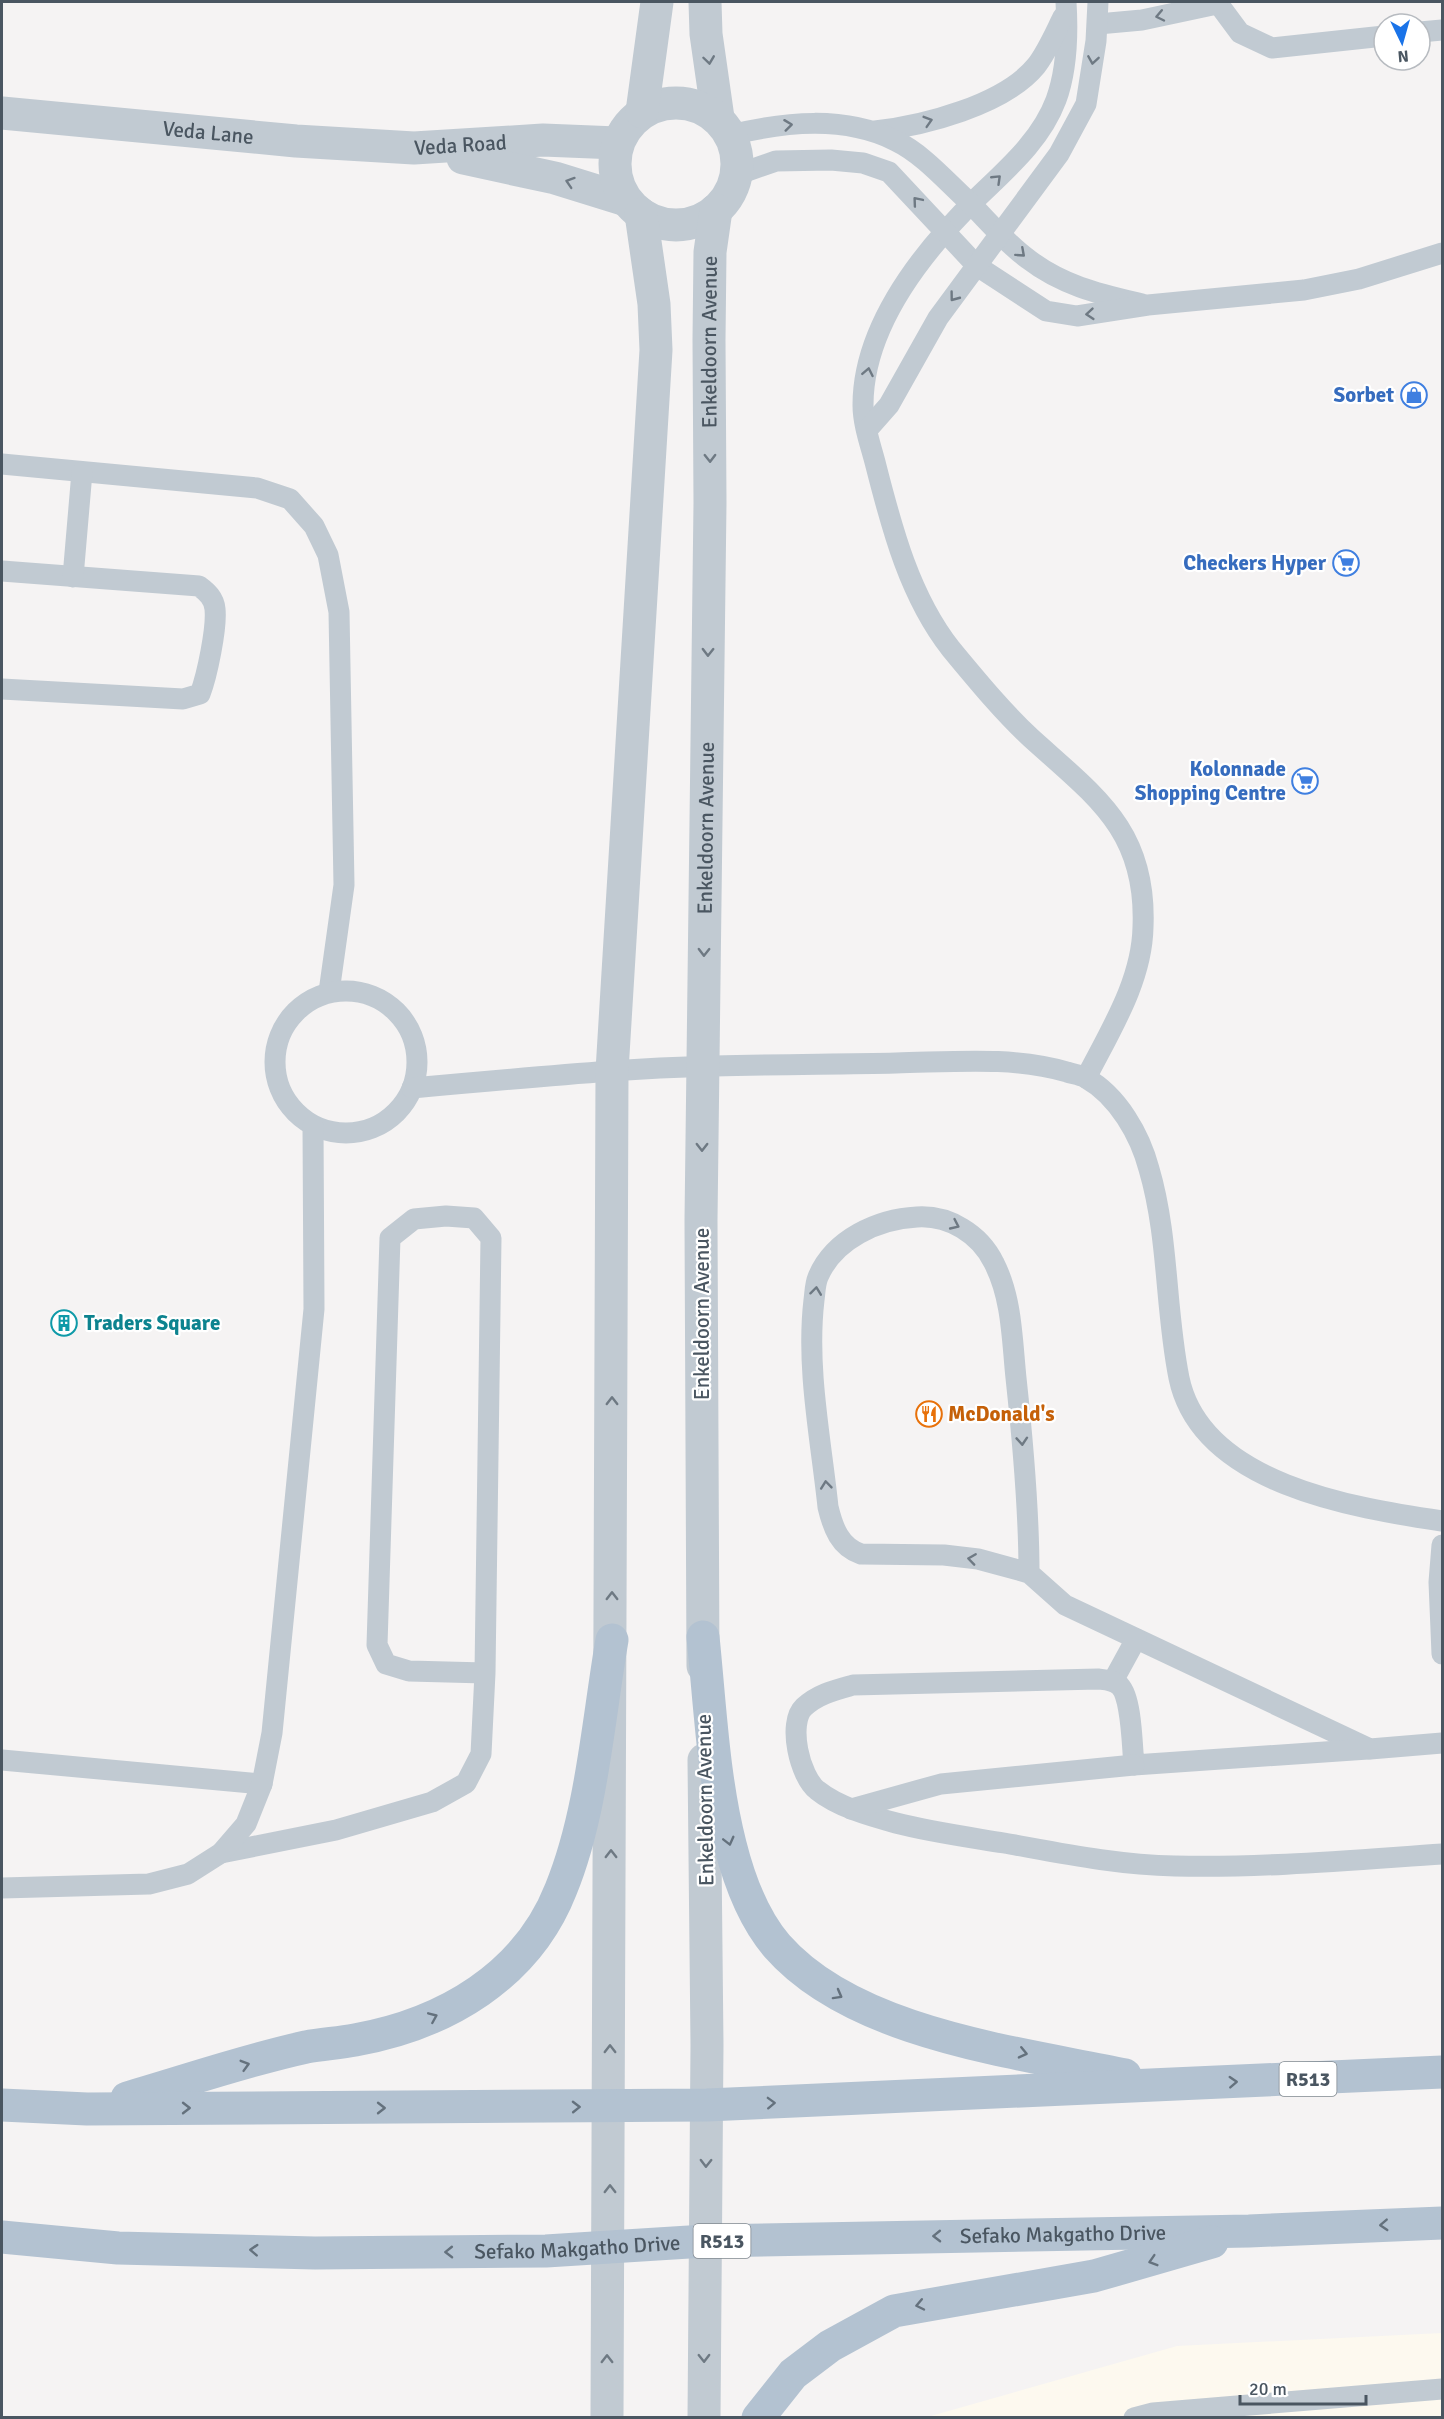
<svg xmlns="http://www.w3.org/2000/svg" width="1444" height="2419" viewBox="0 0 1444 2419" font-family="Signika,sans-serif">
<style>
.commercial{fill:#fdf9ef}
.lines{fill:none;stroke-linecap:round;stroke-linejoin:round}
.service{stroke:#c1cad2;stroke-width:21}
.minor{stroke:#c1cad2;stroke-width:33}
.tertiary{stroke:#c1cad2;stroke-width:33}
.primary{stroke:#b3c2d1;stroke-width:33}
.oneway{stroke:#6e7983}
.oneway2{stroke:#64717d}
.labels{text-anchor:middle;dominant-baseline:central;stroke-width:4.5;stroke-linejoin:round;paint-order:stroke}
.shield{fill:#fff;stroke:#808990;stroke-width:1.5}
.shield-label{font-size:20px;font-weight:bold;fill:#4a5661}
.street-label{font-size:21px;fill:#4a5661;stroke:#fff}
.shop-label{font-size:21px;font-weight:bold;fill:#366cbe;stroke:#fff;text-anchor:end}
.culture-label{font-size:21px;font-weight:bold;fill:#0d838f;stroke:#fff;text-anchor:start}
.food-label{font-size:21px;font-weight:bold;fill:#c56008;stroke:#fff;text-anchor:start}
</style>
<rect width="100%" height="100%" fill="#f5f3f3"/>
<polygon class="commercial" points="1442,2333 1442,2417 924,2418 1177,2346"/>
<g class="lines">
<g class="service">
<path d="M1066,2C1068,34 1067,70 1056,100C1041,140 1008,168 978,197C925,249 863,325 863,405C863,425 871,446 876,466C892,529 910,597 951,649C976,679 1002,711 1031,738C1095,796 1147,830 1143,927C1142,981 1110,1031 1086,1078"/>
<polyline points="1217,2 1240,33 1272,48 1384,36"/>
<polyline points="1098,24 1142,20 1217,4"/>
<polyline points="1420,32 1442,30"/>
<path d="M875,131C923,126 1004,105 1036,66C1047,52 1055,33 1063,17"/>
<path d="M730,135C785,122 844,115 896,141C923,154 947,182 969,202C988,221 1006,243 1028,259C1063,286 1100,294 1142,304"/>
<polyline points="736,175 776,161 831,160 863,163 889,172 977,266 1046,311 1077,316 1148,305 1304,290 1359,279 1442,253"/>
<polyline points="867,430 889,405 938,318 1059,154 1086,104 1096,41 1098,2"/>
<polyline points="2,464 257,488 290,499 314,526 328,555 339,612 344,885 329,992"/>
<path d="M2,571L199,586C207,592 214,598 215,609C217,628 207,676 200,694L183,699L2,689"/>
<polyline points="73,577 82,472"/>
<circle cx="346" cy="1062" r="71"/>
<path d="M412,1088C478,1082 544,1076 611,1071C706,1064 801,1065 896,1063C953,1062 1012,1056 1067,1072C1073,1074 1081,1075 1086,1078C1118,1096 1140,1135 1149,1169C1169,1237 1165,1309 1179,1378C1201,1484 1354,1508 1442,1521"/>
<polyline points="1442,1545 1439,1582 1442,1654"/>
<path d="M1029,1573C1029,1508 1023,1443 1016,1378C1012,1339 1012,1298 994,1263C980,1234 949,1215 917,1217C878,1219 834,1239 818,1277C815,1284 815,1293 814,1300C806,1368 821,1440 828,1507C833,1528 840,1547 861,1554L944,1555L978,1559L1029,1573L1065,1605L1370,1749L1442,1743"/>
<polyline points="1113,1681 1136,1639"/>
<path d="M1368,1749L1134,1765C1132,1747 1132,1699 1120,1686C1114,1680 1106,1680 1098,1679L853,1685C835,1690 818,1694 804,1707C787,1723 800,1777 817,1790C838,1807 870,1816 896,1823C931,1832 968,1837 1004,1843C1060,1853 1117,1865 1175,1866C1264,1868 1353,1860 1442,1854"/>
<polyline points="2,1760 262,1784"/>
<polyline points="851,1809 941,1784 1134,1765"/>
<polyline points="221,1853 336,1830 432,1802 466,1783 481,1754 485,1673 491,1238 474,1218 446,1216 414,1219 390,1238 377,1645 386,1664 409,1671 485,1673"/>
<polyline points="2,1888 149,1884 188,1874 221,1853 246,1824 262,1784 272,1733 314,1309 313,1126"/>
<polyline points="1134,2418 1153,2413 1442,2389"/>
</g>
<g class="minor">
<path id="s1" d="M2,113L296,141L414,148L543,140L617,143"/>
<polyline points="463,158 555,178 626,200"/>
</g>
<g class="tertiary">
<polyline points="705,2 706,34 718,118"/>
<circle cx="676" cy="164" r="61"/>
<polyline points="642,112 657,2"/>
<path id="s2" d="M703,1666L701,1220L710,503L709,340L710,252L716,210"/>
<polyline points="704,1760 707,2045 704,2418"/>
<polyline points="607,2418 612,1071 656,350 654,304 641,214"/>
</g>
<g class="primary">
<path d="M703,1637C710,1705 713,1777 730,1844C739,1880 753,1918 777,1946C854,2034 1017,2052 1125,2075"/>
<path d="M127,2098C186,2081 246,2060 306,2047C322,2044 339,2043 355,2040C445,2024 527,1976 561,1889C592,1813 598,1721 612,1640"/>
<polyline points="2,2105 87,2109 707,2105 1442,2072"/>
<path id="s3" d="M2,2237L118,2248L315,2253L546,2251L705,2241L1249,2231L1442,2223"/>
<polyline points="758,2418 793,2374 830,2346 894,2311 1094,2276 1212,2242"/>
</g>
</g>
<defs><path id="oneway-chevron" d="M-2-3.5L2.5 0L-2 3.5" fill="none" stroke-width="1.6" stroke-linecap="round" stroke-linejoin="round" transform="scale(1.5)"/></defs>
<g class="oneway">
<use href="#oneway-chevron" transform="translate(1160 16) rotate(168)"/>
<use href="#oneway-chevron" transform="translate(709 60) rotate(82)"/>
<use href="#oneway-chevron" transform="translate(1093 60) rotate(99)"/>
<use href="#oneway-chevron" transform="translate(928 121) rotate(-17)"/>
<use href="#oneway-chevron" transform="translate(788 125) rotate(-7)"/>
<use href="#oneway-chevron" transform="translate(997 179) rotate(-44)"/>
<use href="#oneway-chevron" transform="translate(570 182) rotate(-162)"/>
<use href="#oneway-chevron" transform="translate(917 201) rotate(-130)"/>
<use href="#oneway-chevron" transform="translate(1021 253) rotate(42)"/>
<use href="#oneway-chevron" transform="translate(954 297) rotate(127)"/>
<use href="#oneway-chevron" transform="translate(1090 314) rotate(175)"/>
<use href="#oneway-chevron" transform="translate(868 372) rotate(-79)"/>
<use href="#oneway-chevron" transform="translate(710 458) rotate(89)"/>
<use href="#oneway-chevron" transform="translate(708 652) rotate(91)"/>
<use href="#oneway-chevron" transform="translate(704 952) rotate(91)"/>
<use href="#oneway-chevron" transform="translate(702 1147) rotate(90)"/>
<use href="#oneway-chevron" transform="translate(955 1225) rotate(25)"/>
<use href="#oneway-chevron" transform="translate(816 1291) rotate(-83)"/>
<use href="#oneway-chevron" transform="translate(612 1401) rotate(-90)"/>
<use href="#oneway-chevron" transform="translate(1022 1441) rotate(86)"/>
<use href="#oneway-chevron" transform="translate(826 1485) rotate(-96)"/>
<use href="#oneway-chevron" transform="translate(972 1559) rotate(-172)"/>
<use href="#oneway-chevron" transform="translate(612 1596) rotate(-90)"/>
<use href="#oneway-chevron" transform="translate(611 1854) rotate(-90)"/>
<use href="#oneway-chevron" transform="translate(610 2049) rotate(-90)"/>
<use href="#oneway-chevron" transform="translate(706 2163) rotate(91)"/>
<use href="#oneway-chevron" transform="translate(610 2189) rotate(-90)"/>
<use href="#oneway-chevron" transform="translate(704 2358) rotate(89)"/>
<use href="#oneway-chevron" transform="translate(607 2359) rotate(-90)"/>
</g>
<g class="oneway2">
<use href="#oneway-chevron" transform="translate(729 1841) rotate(76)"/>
<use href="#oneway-chevron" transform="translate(838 1995) rotate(29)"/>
<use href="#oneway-chevron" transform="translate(433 2017) rotate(-23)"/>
<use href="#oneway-chevron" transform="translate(1023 2053) rotate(13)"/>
<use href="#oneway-chevron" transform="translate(245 2065) rotate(-16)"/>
<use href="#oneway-chevron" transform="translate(1233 2082) rotate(-3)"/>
<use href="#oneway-chevron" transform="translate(771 2103) rotate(-2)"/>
<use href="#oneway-chevron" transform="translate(576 2107) rotate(-1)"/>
<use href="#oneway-chevron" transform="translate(186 2108)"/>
<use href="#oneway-chevron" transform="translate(381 2108)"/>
<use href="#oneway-chevron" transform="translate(1384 2225) rotate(177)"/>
<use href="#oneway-chevron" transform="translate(937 2236) rotate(179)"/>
<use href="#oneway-chevron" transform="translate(254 2250) rotate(-177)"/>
<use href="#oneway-chevron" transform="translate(449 2252) rotate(179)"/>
<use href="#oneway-chevron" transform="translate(1153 2261) rotate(163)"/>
<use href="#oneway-chevron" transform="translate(920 2305) rotate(168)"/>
</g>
<defs>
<g id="shop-ring" transform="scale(1.35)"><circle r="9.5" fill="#fff" stroke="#3f7fe0" stroke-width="1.5"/><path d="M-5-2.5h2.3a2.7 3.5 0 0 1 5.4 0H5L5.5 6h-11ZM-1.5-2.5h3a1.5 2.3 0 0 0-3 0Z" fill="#3f7fe0"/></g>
<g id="supermarket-ring" transform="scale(1.35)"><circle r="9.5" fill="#fff" stroke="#3f7fe0" stroke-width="1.5"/><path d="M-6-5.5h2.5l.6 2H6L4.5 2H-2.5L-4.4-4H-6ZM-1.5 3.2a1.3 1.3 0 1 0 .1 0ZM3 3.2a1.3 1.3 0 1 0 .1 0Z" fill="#3f7fe0"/></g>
<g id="building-ring" transform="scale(1.35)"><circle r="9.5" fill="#fff" stroke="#0f9aa8" stroke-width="1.5"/><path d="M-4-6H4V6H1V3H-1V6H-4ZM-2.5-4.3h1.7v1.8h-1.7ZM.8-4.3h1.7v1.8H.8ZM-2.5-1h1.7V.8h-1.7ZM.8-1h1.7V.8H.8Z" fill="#0f9aa8"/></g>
<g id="restaurant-ring" transform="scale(1.35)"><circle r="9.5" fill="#fff" stroke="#e8710a" stroke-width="1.5"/><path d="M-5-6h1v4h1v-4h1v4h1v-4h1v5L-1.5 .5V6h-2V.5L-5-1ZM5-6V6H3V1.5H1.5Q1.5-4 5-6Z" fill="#e8710a"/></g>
</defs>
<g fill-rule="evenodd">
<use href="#shop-ring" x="1414" y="395"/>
<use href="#supermarket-ring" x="1346" y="563"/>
<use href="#supermarket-ring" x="1305" y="781"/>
<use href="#building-ring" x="64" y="1323"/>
<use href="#restaurant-ring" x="929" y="1414"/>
</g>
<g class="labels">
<g class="shield">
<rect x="1279.5" y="2062" width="57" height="34" rx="4.5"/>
<rect x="693.5" y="2224" width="57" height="34" rx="4.5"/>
</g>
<g class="shield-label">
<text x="1308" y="2079">R513</text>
<text x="722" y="2241">R513</text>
</g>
<g class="street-label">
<text stroke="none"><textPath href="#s1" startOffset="207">Veda Lane</textPath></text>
<text stroke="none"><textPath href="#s1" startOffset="460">Veda Road</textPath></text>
<text stroke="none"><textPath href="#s2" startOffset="1324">Enkeldoorn Avenue</textPath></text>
<text stroke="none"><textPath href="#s2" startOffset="838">Enkeldoorn Avenue</textPath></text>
<text transform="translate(702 1314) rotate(-90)">Enkeldoorn Avenue</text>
<text transform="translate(705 1800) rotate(-91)">Enkeldoorn Avenue</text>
<text stroke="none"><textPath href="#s3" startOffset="1062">Sefako Makgatho Drive</textPath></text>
<text stroke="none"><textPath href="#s3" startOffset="576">Sefako Makgatho Drive</textPath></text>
</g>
<g class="shop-label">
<text x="1394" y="395">Sorbet</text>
<text x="1326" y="563">Checkers Hyper</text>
<text x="1286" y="769">Kolonnade<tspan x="1286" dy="24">Shopping Centre</tspan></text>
</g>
<g class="culture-label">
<text x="84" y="1323">Traders Square</text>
</g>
<g class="food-label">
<text x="948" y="1414">McDonald's</text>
</g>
</g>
<rect width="1444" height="2419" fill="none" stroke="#4a5661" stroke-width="6"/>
<g transform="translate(1402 42) rotate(175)"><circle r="28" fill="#ffffff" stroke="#b7bbc0" stroke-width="1.5"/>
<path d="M0-4.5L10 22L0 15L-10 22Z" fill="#1a73e8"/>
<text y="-9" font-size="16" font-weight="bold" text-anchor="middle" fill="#4a5661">N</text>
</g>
<path d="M1240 2395v9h126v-9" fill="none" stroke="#4a5661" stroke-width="3"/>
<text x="1249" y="2395" font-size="18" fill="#4a5661" stroke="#ffffff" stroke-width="4.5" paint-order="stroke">20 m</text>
</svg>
